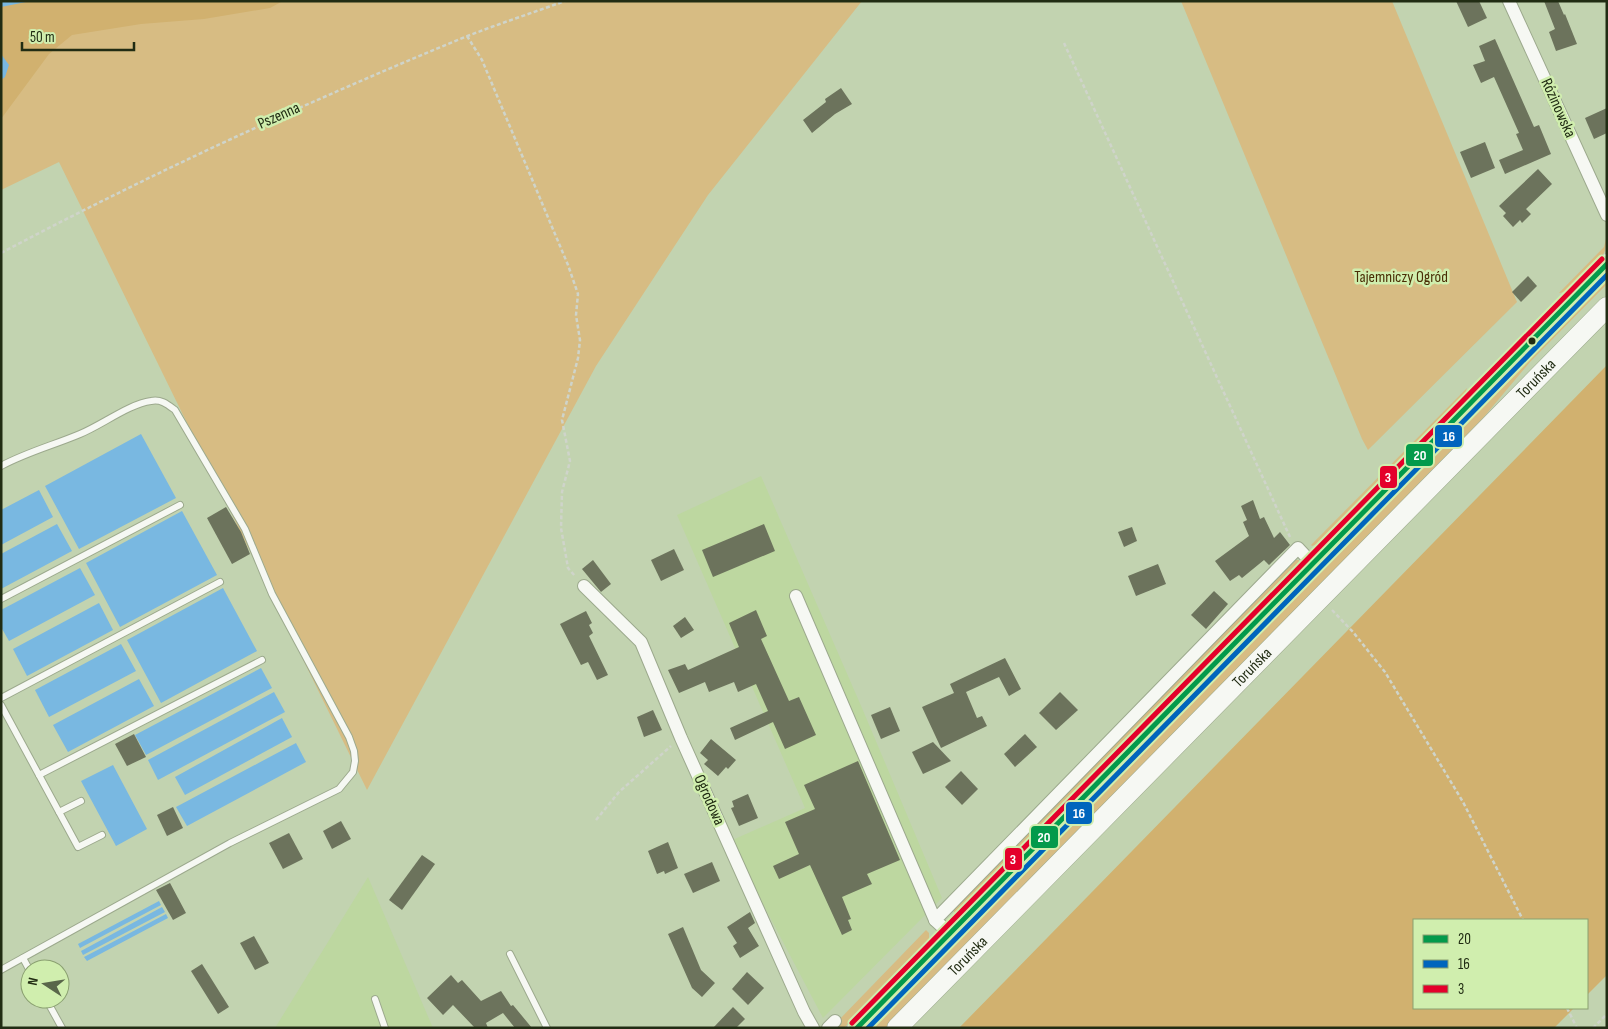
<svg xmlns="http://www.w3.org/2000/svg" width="1608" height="1029" viewBox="0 0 1608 1029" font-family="'Sofia Sans Condensed',sans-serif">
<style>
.built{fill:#bdd7a0}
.green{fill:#d7bc83}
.forest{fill:#d1b16f}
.water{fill:#79b8e1}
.building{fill:#6c735c}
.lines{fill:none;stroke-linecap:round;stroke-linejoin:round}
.lane-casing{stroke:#9ca98d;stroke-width:8}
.street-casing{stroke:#9ca98d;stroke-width:14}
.primary-casing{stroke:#9ca98d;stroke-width:21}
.path{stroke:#cfd4ca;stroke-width:2.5;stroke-dasharray:4 2.5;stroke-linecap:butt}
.lane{stroke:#f6f8f3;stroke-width:6}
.street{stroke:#f6f8f3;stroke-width:12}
.primary{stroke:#f6f8f3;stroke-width:20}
.bus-1-casing{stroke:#d0eeae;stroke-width:9}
.bus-2-casing{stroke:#d0eeae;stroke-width:9}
.bus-3-casing{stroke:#d0eeae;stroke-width:9}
.bus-1{stroke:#039a4b;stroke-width:5}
.bus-2{stroke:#0065bd;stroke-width:5}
.bus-3{stroke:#e4002b;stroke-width:5}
.bus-dot{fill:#212c13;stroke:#d0eeae;stroke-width:2}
.labels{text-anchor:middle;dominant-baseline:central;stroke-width:5;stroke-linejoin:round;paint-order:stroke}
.street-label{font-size:16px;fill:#212c13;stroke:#d0eeae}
.park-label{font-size:16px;fill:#4a2d05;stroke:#d0eeae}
.line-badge{stroke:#d0eeae;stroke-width:2}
.badge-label{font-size:14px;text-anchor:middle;font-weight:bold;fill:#fff}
</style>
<rect width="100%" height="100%" fill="#c2d3b0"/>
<g class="built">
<polygon points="761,476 862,708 942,898 823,1018 730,841 805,808 677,515"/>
<polygon points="368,877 433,1028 275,1028"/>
</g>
<g class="green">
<polygon points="1,1 862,1 708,195 596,366 367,790 59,162 1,190"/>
<polygon points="1181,1 1392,1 1517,302 1368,450 1362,439"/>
<path d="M1606,239C1606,245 1606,250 1603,255C1596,264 1570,293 1559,293L1604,247Z"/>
<polygon points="1607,278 1607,284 1530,362 1483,418 885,1028 870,1028"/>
<polygon points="1467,388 1464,397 1320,543 1312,546 1311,545"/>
<polygon points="1296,560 1299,560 1299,564 956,913 954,912 953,909"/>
<polygon points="926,930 929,933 929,941 844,1028 836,1028 837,1022"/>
</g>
<g class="forest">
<polygon points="1,1 283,1 270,8 204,19 141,24 72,35 49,54 1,119"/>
<polygon points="1607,365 1607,975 1587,995 1587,920 1414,920 1414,1008 1574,1008 1554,1028 959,1028"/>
</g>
<g class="water">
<polygon points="1,1 60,1 31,1 1,7"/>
<polygon points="1,54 9,65 5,77 1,80"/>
<polygon points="141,434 176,498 79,549 45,486"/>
<polygon points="39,490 53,517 1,545 1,510"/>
<polygon points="182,511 217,575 120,627 86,563"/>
<polygon points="57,524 72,551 1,589 1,554"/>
<polygon points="80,568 95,595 9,641 1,627 1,610"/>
<polygon points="223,588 257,651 161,703 127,640"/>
<polygon points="99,603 113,630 27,676 13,649"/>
<polygon points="121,644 136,671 49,717 35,690"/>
<polygon points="261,668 272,688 146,755 135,735"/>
<polygon points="139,679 154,706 68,752 53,725"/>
<polygon points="274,692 285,712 158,780 148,760"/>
<polygon points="282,718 292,737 185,795 175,777"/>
<polygon points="296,743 306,762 187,826 176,807"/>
<polygon points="113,765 147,829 116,846 81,781"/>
<polygon points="159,901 161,905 80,948 78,944"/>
<polygon points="162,907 165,912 83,955 81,951"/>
<polygon points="166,914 168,918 87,961 84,957"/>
</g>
<g class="building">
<polygon points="1456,1 1479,1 1487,18 1468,27"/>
<polygon points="1544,1 1558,1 1564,15 1565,14 1577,44 1556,51 1549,32 1555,29"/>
<polygon points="1495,39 1534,127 1539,125 1551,154 1505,174 1499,160 1523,150 1516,134 1519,133 1494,77 1481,83 1473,65 1485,61 1479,46"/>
<polygon points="841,88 852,104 835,114 812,133 803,120 826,102 825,99"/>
<polygon points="1607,108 1607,133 1594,139 1585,118"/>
<polygon points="1485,142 1495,168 1471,178 1460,152"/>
<polygon points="1538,169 1552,184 1526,209 1531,214 1522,223 1520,220 1513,227 1503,216 1506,213 1499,206"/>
<polygon points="1528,276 1537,286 1521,302 1512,292"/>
<polygon points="1253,500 1260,519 1264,517 1274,538 1280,532 1290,545 1269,565 1264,560 1242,578 1239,575 1230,581 1215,561 1249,536 1243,522 1247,520 1241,506"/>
<polygon points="226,507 241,532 250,554 232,564 207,518"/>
<polygon points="764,524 775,551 713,577 702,550"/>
<polygon points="1132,527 1137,541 1124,547 1118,532"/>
<polygon points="674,549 684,570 661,581 651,560"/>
<polygon points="593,560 611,584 601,592 582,569"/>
<polygon points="1158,564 1166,584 1136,596 1128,576"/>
<polygon points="1214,591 1228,604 1206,629 1191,615"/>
<polygon points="756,610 767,636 761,639 789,701 799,697 816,735 785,749 773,722 735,740 730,728 768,711 756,684 738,692 734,682 709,692 705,682 679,693 668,670 685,664 688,670 739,647 729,623"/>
<polygon points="586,611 592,623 589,625 593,633 589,636 608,675 597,680 588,662 581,665 560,624"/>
<polygon points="685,617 694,630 681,638 673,626"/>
<polygon points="1005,658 1021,689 1009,696 999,677 966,692 977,718 982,716 987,726 941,748 922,707 954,693 950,684"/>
<polygon points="1060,692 1078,710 1056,730 1039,713"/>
<polygon points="890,707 900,731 881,739 871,715"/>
<polygon points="653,710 662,730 644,737 637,717"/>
<polygon points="134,734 146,757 127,766 115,744"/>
<polygon points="1025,734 1037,747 1015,767 1004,754"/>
<polygon points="711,739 736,760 728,769 726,767 718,776 704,764 708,760 700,753"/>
<polygon points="933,742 951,761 923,774 912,752"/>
<polygon points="858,761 900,860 867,874 872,884 842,897 851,919 848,920 852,930 842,935 810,865 779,879 773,866 799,854 785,822 815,809 804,785"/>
<polygon points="961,771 978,789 962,805 945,787"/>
<polygon points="748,794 758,818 739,826 731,808 734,807 732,801"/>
<polygon points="173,807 183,828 167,836 157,815"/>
<polygon points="341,821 351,839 332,849 323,831"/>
<polygon points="289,833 303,859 283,869 269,843"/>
<polygon points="668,842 678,868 665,874 664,871 657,874 648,851"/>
<polygon points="422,855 435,864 402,910 389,900"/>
<polygon points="712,862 720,881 693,893 684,874"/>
<polygon points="170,883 186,913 173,920 156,890"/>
<polygon points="750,912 755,923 748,928 759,946 740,958 733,946 737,943 727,927"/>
<polygon points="683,927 701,970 715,983 702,997 692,988 668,934"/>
<polygon points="254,936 269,963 255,970 240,943"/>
<polygon points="202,964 229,1007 218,1014 191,971"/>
<polygon points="747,972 764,988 748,1005 732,989"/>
<polygon points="451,975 458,983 462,980 481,1001 501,991 511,1006 513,1005 532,1028 515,1028 503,1013 486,1023 488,1028 475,1028 453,1005 443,1015 427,998"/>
<polygon points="733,1007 745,1019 736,1028 713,1028"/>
</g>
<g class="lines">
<g class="lane-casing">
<g id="lane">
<path d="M1,466C27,452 54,445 80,434C102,425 129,404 151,401C161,399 167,404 175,410L245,529L272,594L349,737L354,751L355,761L353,772L339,789L230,843L1,970"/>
<polyline points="1,599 180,505"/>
<polyline points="1,698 220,582"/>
<polyline points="1,705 78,847 102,835"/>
<polyline points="39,775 262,660"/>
<polyline points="59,812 81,801"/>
<polyline points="510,954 547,1028"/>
<polyline points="23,958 30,971"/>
<polyline points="46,999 62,1028"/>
<polyline points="375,999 385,1028"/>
</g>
</g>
<g class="street-casing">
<g id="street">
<polyline points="1509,1 1607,215"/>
<polyline points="584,586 641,642 681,738 804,1012 813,1028"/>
<polyline points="796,596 935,920"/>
<polyline points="949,933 935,920 1298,548 1312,563"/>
<polyline points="828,1028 835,1021"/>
</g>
</g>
<g class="primary-casing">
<g id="primary">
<polyline points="857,1028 1607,264"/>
<path id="s1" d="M897,1028L1607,307"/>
</g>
</g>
<g class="path">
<polyline points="467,36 482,60 568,265 578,294 576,315 580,340 578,358 562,420 570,461 562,492 561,528 568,568 575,576"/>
<polyline points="1064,43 1290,537"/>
<path d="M1,253C152,173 307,102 465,37C498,24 532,13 565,1"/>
<polyline points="1332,610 1353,632 1385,672 1463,802 1523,920"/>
<polyline points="596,820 619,792 671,746"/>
<polyline points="1567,1008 1577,1028"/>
<polyline points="1593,1028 1607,1014"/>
</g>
<use href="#lane" class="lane"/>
<use href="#street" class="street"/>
<use href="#primary" class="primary"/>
<g class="bus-1-casing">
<polyline id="bus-1" points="857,1028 1607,264"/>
</g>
<g class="bus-2-casing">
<polyline id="bus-2" points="868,1028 1607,275"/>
</g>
<g class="bus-3-casing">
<polyline id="bus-3" points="852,1023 1602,259"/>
</g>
<use href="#bus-1" class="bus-1"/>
<use href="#bus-2" class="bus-2"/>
<use href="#bus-3" class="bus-3"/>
</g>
<circle class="bus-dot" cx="1532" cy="341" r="4.5"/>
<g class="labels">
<g class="street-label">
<text transform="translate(1558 108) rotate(66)">Rózinowska</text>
<text transform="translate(279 116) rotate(-24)">Pszenna</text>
<text stroke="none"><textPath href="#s1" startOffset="911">Toruńska</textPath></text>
<text stroke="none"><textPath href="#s1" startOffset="506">Toruńska</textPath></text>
<text transform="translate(709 800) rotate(66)">Ogrodowa</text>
<text stroke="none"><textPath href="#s1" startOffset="101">Toruńska</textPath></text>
</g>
<g class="park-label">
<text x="1401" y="277">Tajemniczy Ogród</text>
</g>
</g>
<g class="line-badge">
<rect x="1434" y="424" width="29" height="24" rx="5" fill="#0065bd"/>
<rect x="1405" y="443" width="29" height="24" rx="5" fill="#039a4b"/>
<rect x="1379" y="465" width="19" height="24" rx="5" fill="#e4002b"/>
<rect x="1065" y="801" width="28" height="24" rx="5" fill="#0065bd"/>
<rect x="1030" y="825" width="29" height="24" rx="5" fill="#039a4b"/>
<rect x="1004" y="847" width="19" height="24" rx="5" fill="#e4002b"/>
</g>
<g class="badge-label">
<text x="1449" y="441">16</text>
<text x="1420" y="460">20</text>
<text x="1388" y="482">3</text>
<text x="1079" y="818">16</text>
<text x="1044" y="842">20</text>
<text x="1013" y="864">3</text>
</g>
<rect width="1608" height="1029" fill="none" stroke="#212c13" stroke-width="5"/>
<rect x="1413" y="919" width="175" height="90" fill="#d0eeae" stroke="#8aa070"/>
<rect x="1423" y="935" width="25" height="8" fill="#039a4b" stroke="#8aa070"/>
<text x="1458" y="944" font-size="15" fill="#212c13">20</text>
<rect x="1423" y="960" width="25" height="8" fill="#0065bd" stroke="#8aa070"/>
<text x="1458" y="969" font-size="15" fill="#212c13">16</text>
<rect x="1423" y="985" width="25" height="8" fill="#e4002b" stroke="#8aa070"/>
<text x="1458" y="994" font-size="15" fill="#212c13">3</text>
<g transform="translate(45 984) rotate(282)"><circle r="24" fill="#d0eeae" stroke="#8aa070"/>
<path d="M0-4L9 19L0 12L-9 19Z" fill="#59664a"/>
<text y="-8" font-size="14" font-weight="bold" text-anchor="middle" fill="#212c13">N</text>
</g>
<path d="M22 42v8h112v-8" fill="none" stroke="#212c13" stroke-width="2.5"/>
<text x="30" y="42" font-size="15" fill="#212c13" stroke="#d0eeae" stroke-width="4" paint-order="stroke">50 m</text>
</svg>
